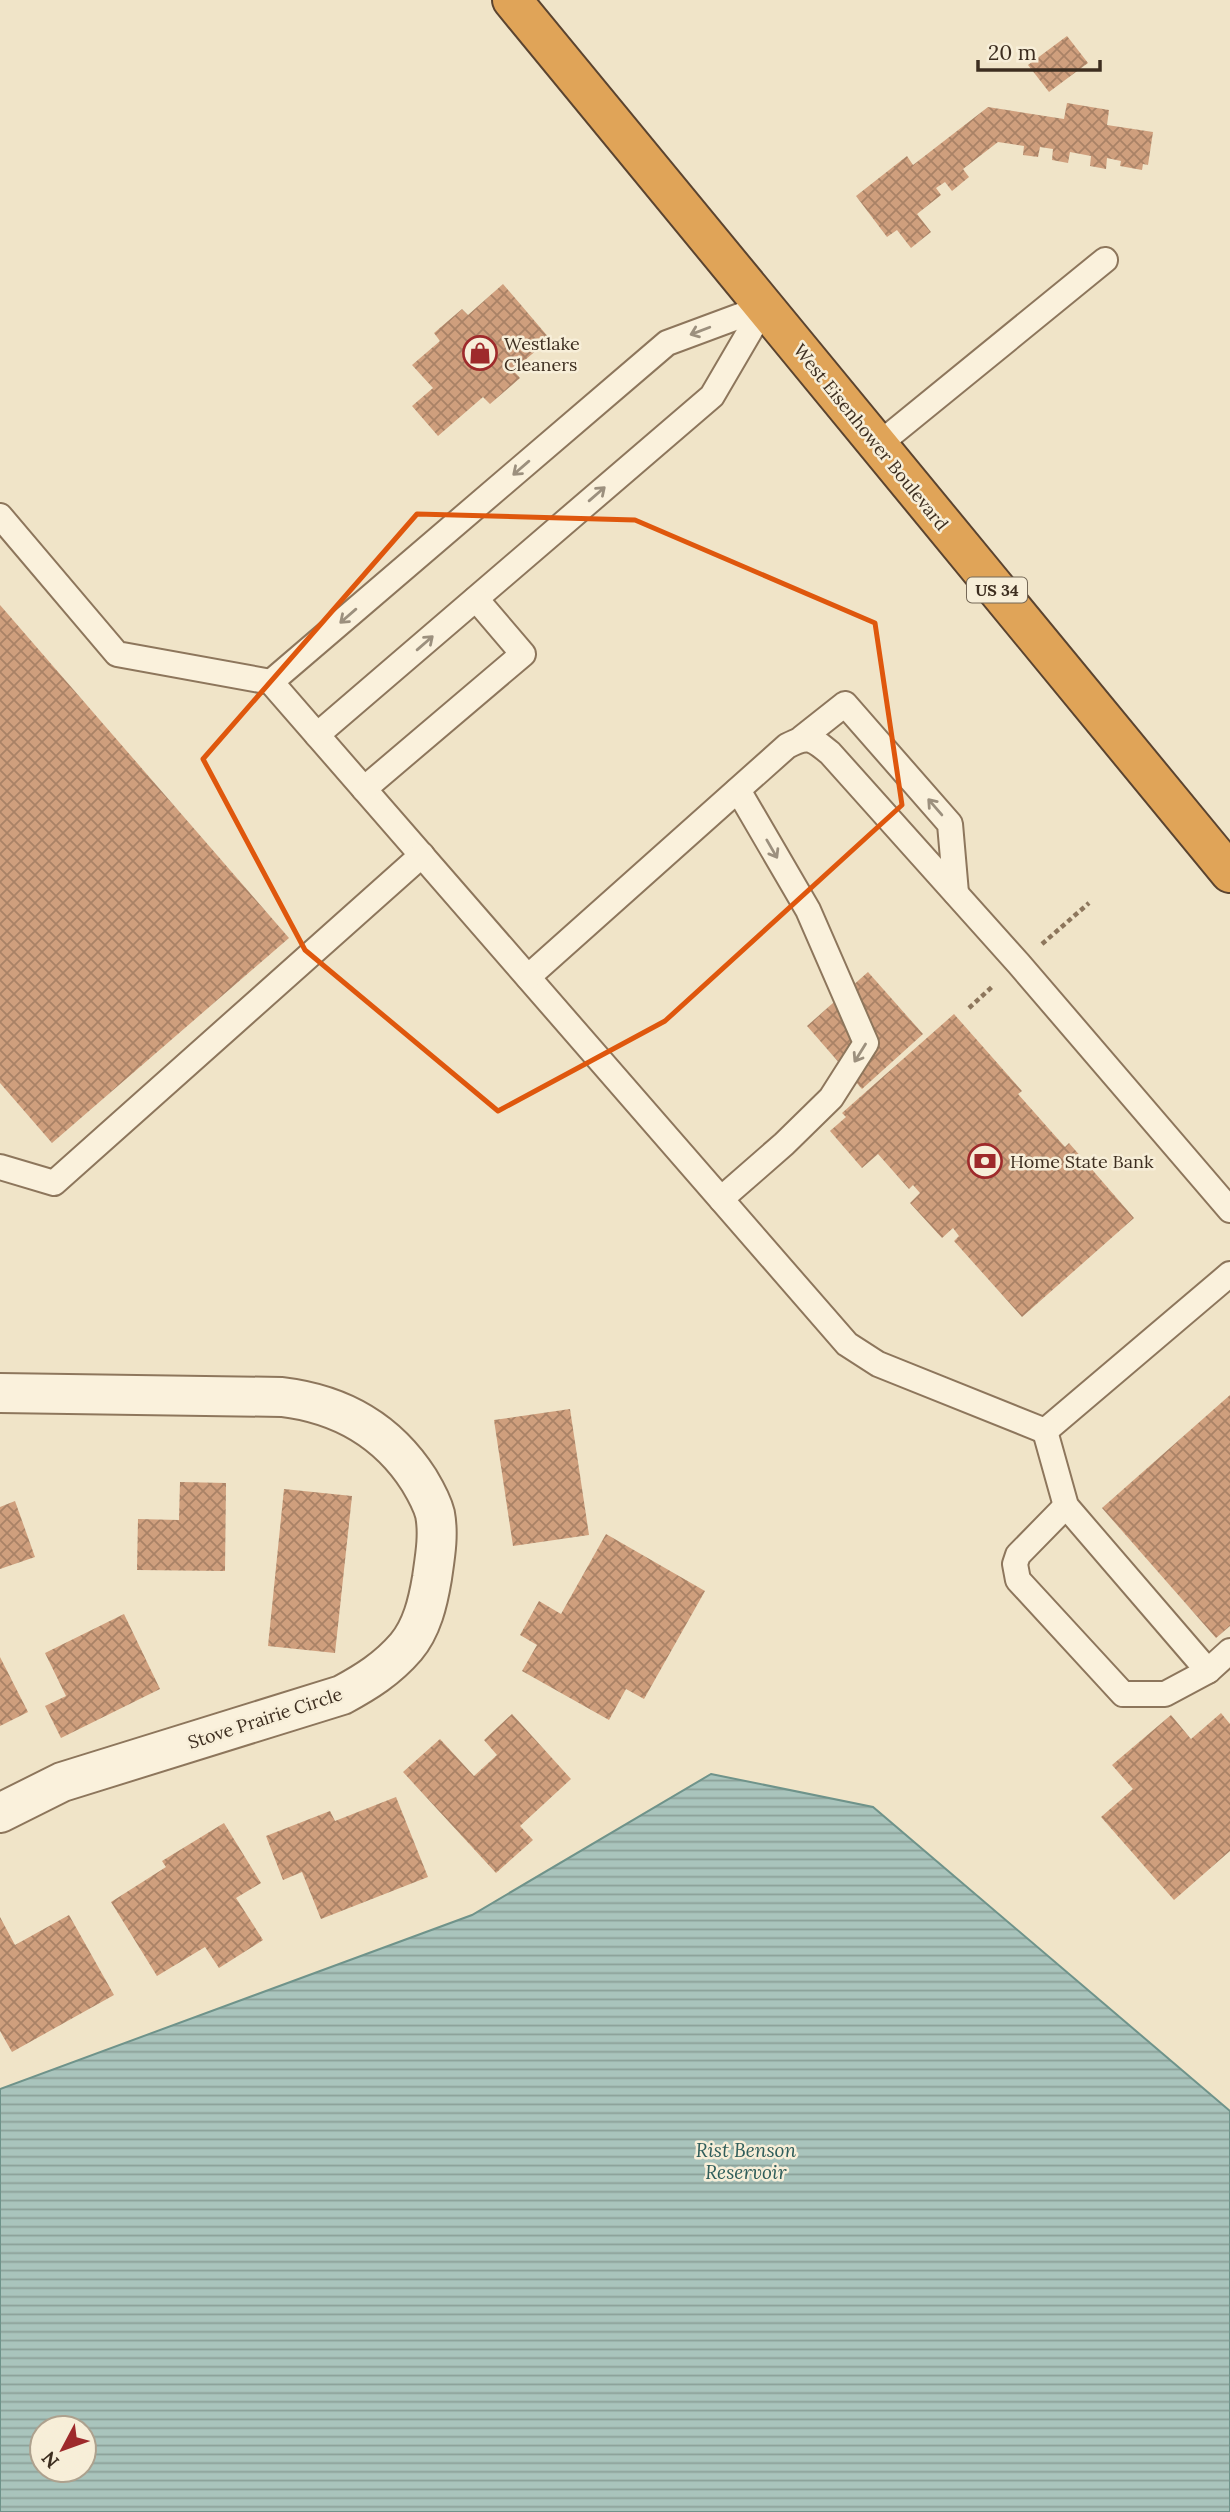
<svg xmlns="http://www.w3.org/2000/svg" width="1230" height="2512" viewBox="0 0 1230 2512" font-family="Lora,serif">
<style>
.water{fill:url(#water-rules);stroke:#6f938a;stroke-width:2;fill-rule:evenodd}
.building{fill:url(#building-cross-hatch)}
.lines{fill:none;stroke-linecap:round;stroke-linejoin:round}
.lane-casing{stroke:#8d765c;stroke-width:28}
.street-casing{stroke:#8d765c;stroke-width:42}
.highway-casing{stroke:#5b4430;stroke-width:42}
.path{stroke:#8d765c;stroke-width:4.5;stroke-dasharray:5 3.5;stroke-linecap:butt}
.lane{stroke:#faf1dc;stroke-width:24}
.street{stroke:#faf1dc;stroke-width:38}
.highway{stroke:#e0a458;stroke-width:38}
.oneway{stroke:#9c907e}
.marked{fill:none;stroke:#df570d;stroke-width:5;stroke-linejoin:round}
.labels{text-anchor:middle;dominant-baseline:central;stroke-width:5;stroke-linejoin:round;paint-order:stroke}
.shield{fill:#f7eed8;stroke:#756857;stroke-width:2}
.shield-label{font-size:16px;font-weight:bold;fill:#3d2e20}
.poi-label{font-size:18px;fill:#3d2e20;stroke:#f7eed8;text-anchor:start}
.street-label{font-size:18px;fill:#3d2e20;stroke:#f7eed8}
.water-label{font-size:19px;font-style:italic;fill:#2f5d5a;stroke:#f7eed8}
</style>
<defs>
<pattern id="water-rules" width="6" height="5" patternUnits="userSpaceOnUse" patternTransform="scale(1.75)"><rect width="6" height="5" fill="#a9c4bc"/><path d="M0 2.5h6" fill="none" stroke="#8ba098"/></pattern>
<pattern id="building-cross-hatch" width="8" height="8" patternUnits="userSpaceOnUse" patternTransform="scale(1.75)"><rect width="8" height="8" fill="#cf9f7d"/><path d="M0 0l8 8M0 8l8-8" fill="none" stroke="#a98266"/></pattern>
</defs>
<rect width="100%" height="100%" fill="#f0e4c8"/>
<path class="water" d="M711,1774L873,1807L1230,2111V2512H0V2089L472,1915ZM42,2428H84V2470H42Z"/>
<g class="building">
<polygon points="1067,36 1088,63 1049,92 1028,65"/>
<polygon points="1067,103 1109,110 1107,125 1153,132 1148,165 1143,164 1142,170 1120,166 1121,161 1107,158 1106,169 1090,166 1091,156 1070,152 1068,163 1052,160 1053,149 1040,147 1038,157 1023,155 1024,146 998,142 963,169 969,177 952,191 945,182 936,188 941,195 917,214 931,232 911,248 897,230 887,237 856,196 907,156 913,165 988,107 1064,119"/>
<polygon points="503,284 550,339 513,370 520,378 490,404 483,397 438,436 412,406 433,388 412,365 440,341 434,333 462,309 468,315"/>
<polygon points="0,605 289,938 52,1143 0,1083"/>
<polygon points="868,972 923,1034 862,1089 807,1026"/>
<polygon points="954,1014 1022,1091 1018,1094 1065,1147 1069,1143 1134,1218 1022,1317 954,1241 959,1236 953,1228 942,1238 910,1203 920,1193 913,1185 909,1189 878,1154 862,1168 830,1131 846,1117 842,1113"/>
<polygon points="1230,1395 1230,1626 1216,1638 1102,1508"/>
<polygon points="570,1409 589,1535 513,1546 494,1420"/>
<polygon points="180,1482 226,1483 225,1571 137,1570 138,1519 179,1520"/>
<polygon points="284,1489 352,1496 335,1653 268,1646"/>
<polygon points="15,1501 35,1557 0,1569 0,1507"/>
<polygon points="606,1534 705,1591 644,1699 626,1689 609,1720 522,1671 537,1645 520,1635 539,1601 561,1614"/>
<polygon points="124,1614 160,1689 61,1738 45,1706 66,1696 45,1653"/>
<polygon points="0,1657 28,1712 0,1726"/>
<polygon points="1221,1713 1230,1724 1230,1851 1174,1900 1101,1817 1133,1789 1112,1765 1171,1715 1191,1739"/>
<polygon points="512,1714 571,1779 520,1826 533,1840 496,1873 403,1772 440,1739 474,1776 497,1755 484,1740"/>
<polygon points="396,1797 428,1877 321,1919 302,1872 283,1880 266,1836 330,1811 335,1821"/>
<polygon points="224,1823 261,1883 236,1898 263,1940 219,1968 205,1947 157,1976 111,1902 166,1867 162,1861"/>
<polygon points="69,1915 114,1995 12,2052 0,2031 0,1917 15,1945"/>
</g>
<g class="lines">
<g class="lane-casing">
<g id="lane">
<polyline points="878,445 1105,260"/>
<polyline points="0,516 117,654 271,682 847,1344 878,1364 1045,1431"/>
<polyline points="271,682 667,343 764,307"/>
<polyline points="317,735 712,396 764,307"/>
<polyline points="802,738 845,704 950,824 956,893"/>
<polyline points="364,789 523,654 476,599"/>
<path d="M528,977L787,746C808,735 812,738 830,753L1019,964L1230,1210"/>
<polyline points="0,1167 54,1183 422,855"/>
<polyline points="721,1199 784,1144 831,1098 866,1043 808,910 738,790"/>
<polyline points="1045,1431 1066,1506 1208,1671 1230,1651"/>
<polyline points="1045,1431 1230,1274"/>
<polyline points="1066,1506 1018,1555 1015,1564 1018,1580 1123,1694 1165,1694 1208,1671"/>
</g>
</g>
<g class="street-casing">
<path id="street" d="M0,1393L282,1397C340,1404 387,1430 419,1480C425,1490 432,1502 435,1514C439,1535 435,1557 432,1578C428,1602 422,1628 406,1647C387,1669 366,1682 342,1695L62,1782L0,1813"/>
</g>
<g class="highway-casing">
<polyline id="highway" points="512,0 1230,873"/>
</g>
<g class="path">
<polyline points="1042,944 1089,903"/>
<polyline points="969,1008 993,986"/>
</g>
<use href="#lane" class="lane"/>
<use href="#street" class="street"/>
<use href="#highway" class="highway"/>
</g>
<defs><path id="oneway-shaft" d="M-6 0H5M1.5-3L5.5 0L1.5 3" fill="none" stroke-width="1.6" stroke-linecap="round" stroke-linejoin="round" transform="scale(1.75)"/></defs>
<g class="oneway">
<use href="#oneway-shaft" transform="translate(700 331) rotate(159)"/>
<use href="#oneway-shaft" transform="translate(521 468) rotate(139)"/>
<use href="#oneway-shaft" transform="translate(597 494) rotate(-41)"/>
<use href="#oneway-shaft" transform="translate(348 616) rotate(139)"/>
<use href="#oneway-shaft" transform="translate(425 643) rotate(-41)"/>
<use href="#oneway-shaft" transform="translate(935 807) rotate(-131)"/>
<use href="#oneway-shaft" transform="translate(772 849) rotate(60)"/>
<use href="#oneway-shaft" transform="translate(860 1053) rotate(122)"/>
</g>
<path class="marked" d="M417,514L635,520L875,623L902,805L665,1021L498,1111L305,950L203,759Z"/>
<defs>
<g id="shop-ring" transform="scale(1.75)"><circle r="9.5" fill="#f7eed8" stroke="#9e2a2b" stroke-width="1.5"/><path d="M-5-2.5h2.3a2.7 3.5 0 0 1 5.4 0H5L5.5 6h-11ZM-1.5-2.5h3a1.5 2.3 0 0 0-3 0Z" fill="#9e2a2b"/></g>
<g id="bank-ring" transform="scale(1.75)"><circle r="9.5" fill="#f7eed8" stroke="#9e2a2b" stroke-width="1.5"/><path d="M-6-4H6V4H-6ZM0-2.3a2.3 2.3 0 1 0 0 4.6a2.3 2.3 0 1 0 0-4.6Z" fill="#9e2a2b"/></g>
</defs>
<g fill-rule="evenodd">
<use href="#shop-ring" x="480" y="353"/>
<use href="#bank-ring" x="985" y="1161"/>
</g>
<g class="labels">
<rect class="shield" x="967" y="577.5" width="60" height="25" rx="5"/>
<g class="shield-label">
<text x="997" y="590">US 34</text>
</g>
<g class="poi-label">
<text x="504" y="343">Westlake<tspan x="504" dy="21">Cleaners</tspan></text>
<text x="1010" y="1161">Home State Bank</text>
</g>
<g class="street-label">
<text transform="translate(871 437) rotate(51)">West Eisenhower Boulevard</text>
<text transform="translate(265 1718) rotate(-18)">Stove Prairie Circle</text>
</g>
<g class="water-label">
<text x="746" y="2150">Rist Benson<tspan x="746" dy="22">Reservoir</tspan></text>
</g>
</g>
<g transform="translate(63 2449) rotate(229)"><circle r="33" fill="#f7eed8" stroke="#ada18e" stroke-width="2"/>
<path d="M0-5L12 26L0 18L-12 26Z" fill="#9e2a2b"/>
<text y="-10" font-size="19" font-weight="bold" text-anchor="middle" fill="#3d2e20">N</text>
</g>
<path d="M978 60v10h122v-10" fill="none" stroke="#3d2e20" stroke-width="3.5"/>
<text x="988" y="60" font-size="21" fill="#3d2e20" stroke="#f7eed8" stroke-width="5" paint-order="stroke">20 m</text>
</svg>
